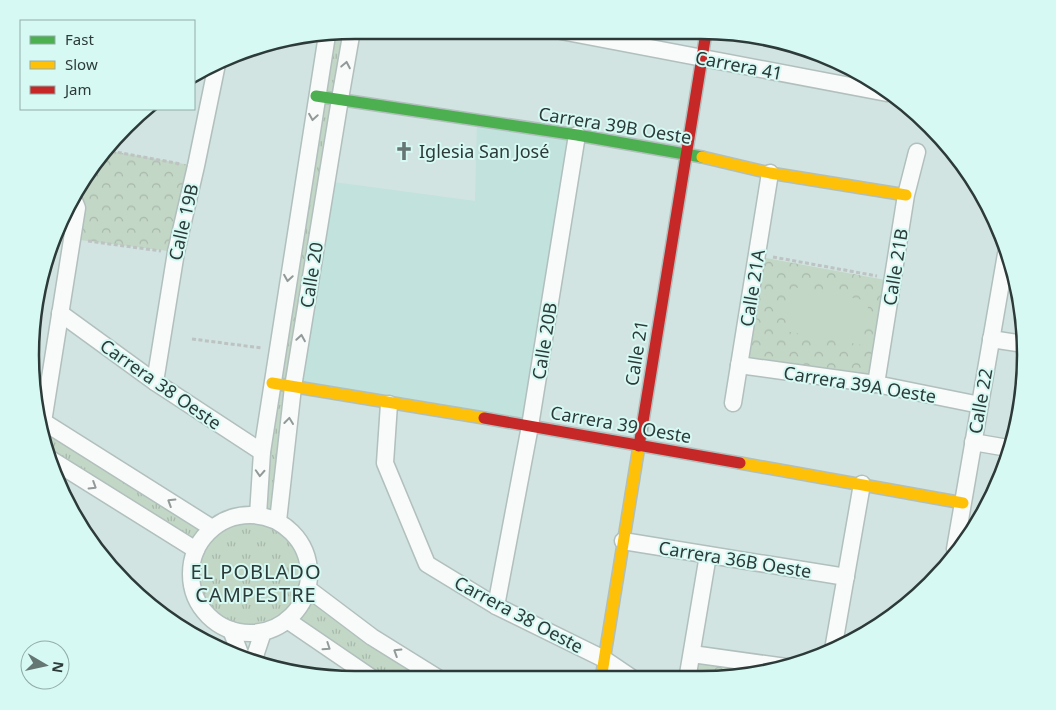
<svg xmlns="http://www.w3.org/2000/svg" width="1056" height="710" viewBox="0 0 1056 710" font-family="'Noto Sans',sans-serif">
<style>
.built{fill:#c1e2dd}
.grass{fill:url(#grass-tufts)}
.park{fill:url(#park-crowns)}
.pitch{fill:#c3d7c6}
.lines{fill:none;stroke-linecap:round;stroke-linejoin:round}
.street-casing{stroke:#b1bfbd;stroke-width:19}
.fast-casing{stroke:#b1bfbd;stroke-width:14}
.slow-casing{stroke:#b1bfbd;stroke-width:14}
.jam-casing{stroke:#b1bfbd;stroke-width:14}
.path{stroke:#bdc3c2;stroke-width:3;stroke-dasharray:4 2.5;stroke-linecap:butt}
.street{stroke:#f8fbfa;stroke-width:16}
.fast{stroke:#4caf50;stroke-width:11}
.slow{stroke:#ffc107;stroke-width:11}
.jam{stroke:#c62828;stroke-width:11}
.oneway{stroke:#929a99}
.labels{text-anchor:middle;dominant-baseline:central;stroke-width:4;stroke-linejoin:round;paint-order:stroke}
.street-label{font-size:18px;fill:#2c3a38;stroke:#d6f9f4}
.poi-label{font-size:18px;fill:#2c3a38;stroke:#d6f9f4;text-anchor:start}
.quarter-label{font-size:20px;letter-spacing:1px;fill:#2c3a38;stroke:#d6f9f4}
.rim{fill:none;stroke:#2c3a38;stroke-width:2.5}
</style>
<defs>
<pattern id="grass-tufts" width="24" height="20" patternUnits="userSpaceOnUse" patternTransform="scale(1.25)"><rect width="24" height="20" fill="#c3d7c6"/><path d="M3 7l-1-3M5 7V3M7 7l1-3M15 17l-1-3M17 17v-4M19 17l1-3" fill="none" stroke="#a8b9ab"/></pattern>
<pattern id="park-crowns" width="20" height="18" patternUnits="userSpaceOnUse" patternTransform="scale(1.25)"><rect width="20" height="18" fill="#c3d7c6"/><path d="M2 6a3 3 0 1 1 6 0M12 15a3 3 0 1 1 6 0" fill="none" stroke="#a8b9ab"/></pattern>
</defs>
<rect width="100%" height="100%" fill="#d1e4e1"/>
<polygon class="built" points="477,121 577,135 530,426 293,387 326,181 475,201"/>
<path class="grass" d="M352,30L278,521C304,542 309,555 307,588L438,678H372L287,620C280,624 272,630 263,632C233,638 199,619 192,588C189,574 192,563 195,550L52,460L36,419L212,528C228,519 240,515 258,515L327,35Z"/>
<g class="park">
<polygon points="105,150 196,166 176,252 72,239 73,198 97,157"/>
<polygon points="760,257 891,281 876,382 742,363"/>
<polygon points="693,644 792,665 765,674 687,680"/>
</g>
<polygon class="pitch" points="793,287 869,301 862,345 785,331"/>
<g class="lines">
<g class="street-casing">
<g id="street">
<polyline points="561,31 887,93"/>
<polyline points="60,313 155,382 262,452"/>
<polyline points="991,339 1024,344"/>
<polyline points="739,365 876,384 980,405"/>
<polyline points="155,382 176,252 196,166 217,64"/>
<polyline points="876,384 906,195 917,152"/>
<polyline points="733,403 770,173"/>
<polyline points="389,404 385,463 427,564 496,606 604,659 635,680"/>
<polyline points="36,417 212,528"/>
<polyline points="43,422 77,208 73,198"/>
<polyline points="973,442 1008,448"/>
<polyline points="52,460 196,550"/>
<polyline points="258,515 262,452 327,35"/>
<circle cx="250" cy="574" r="59"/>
<polyline points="278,521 293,387 340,99 352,30"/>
<polyline points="623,541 846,577"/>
<polyline points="955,549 1006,254"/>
<polyline points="307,588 372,637 438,678"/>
<polyline points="496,606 530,426 577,135"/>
<polyline points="287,620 372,678"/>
<polyline points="231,630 241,656"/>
<polyline points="833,650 862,484"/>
<polyline points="692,654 786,667"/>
<polyline points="254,659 263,632"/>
<polyline points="687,680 708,555"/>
</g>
</g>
<g class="fast-casing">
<polyline id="fast" points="316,96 577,135 702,157"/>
</g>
<g class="slow-casing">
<g id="slow">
<polyline points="702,157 770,173 906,195"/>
<polyline points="272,383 484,418"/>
<polyline points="740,463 963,503"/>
<polyline points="601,679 639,446"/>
</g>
</g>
<g class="jam-casing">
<g id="jam">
<polyline points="484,418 740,463"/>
<polyline points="639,446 706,33"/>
</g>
</g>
<g class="path">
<polyline points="105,150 181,164"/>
<polyline points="88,241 161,251"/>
<polyline points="773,257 877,276"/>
<polyline points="192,339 262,348"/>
</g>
<use href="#street" class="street"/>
<use href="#fast" class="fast"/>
<use href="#slow" class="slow"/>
<use href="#jam" class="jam"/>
</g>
<defs><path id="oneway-chevron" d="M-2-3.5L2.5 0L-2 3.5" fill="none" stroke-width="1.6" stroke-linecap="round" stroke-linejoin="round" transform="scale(1.25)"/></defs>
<g class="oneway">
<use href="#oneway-chevron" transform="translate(346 65) rotate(-79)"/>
<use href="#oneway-chevron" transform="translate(313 117) rotate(99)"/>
<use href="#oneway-chevron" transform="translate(288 278) rotate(99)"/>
<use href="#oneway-chevron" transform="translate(301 338) rotate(-81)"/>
<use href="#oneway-chevron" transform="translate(289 421) rotate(-83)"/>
<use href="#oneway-chevron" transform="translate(260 473) rotate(93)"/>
<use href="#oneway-chevron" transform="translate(93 486) rotate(32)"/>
<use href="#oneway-chevron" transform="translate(171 502) rotate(-148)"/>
<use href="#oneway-chevron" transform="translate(327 647) rotate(34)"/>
<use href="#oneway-chevron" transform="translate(397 652) rotate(-148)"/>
</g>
<defs>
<g id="church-bare" transform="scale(1.5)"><path d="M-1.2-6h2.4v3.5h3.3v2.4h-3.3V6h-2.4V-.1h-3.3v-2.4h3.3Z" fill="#667673" stroke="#d6f9f4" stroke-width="2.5" paint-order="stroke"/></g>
</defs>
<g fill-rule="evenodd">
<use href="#church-bare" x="404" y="151"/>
</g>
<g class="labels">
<g class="street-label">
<text transform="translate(739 65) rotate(11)">Carrera 41</text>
<text transform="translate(615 125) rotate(9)">Carrera 39B Oeste</text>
<text transform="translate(183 222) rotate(-77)">Calle 19B</text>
<text transform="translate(895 267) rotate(-81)">Calle 21B</text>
<text transform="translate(311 275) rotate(-81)">Calle 20</text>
<text transform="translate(752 288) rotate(-81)">Calle 21A</text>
<text transform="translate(544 341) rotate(-81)">Calle 20B</text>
<text transform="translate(636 353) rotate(-81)">Calle 21</text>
<text transform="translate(161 384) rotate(35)">Carrera 38 Oeste</text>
<text transform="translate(860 384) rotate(9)">Carrera 39A Oeste</text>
<text transform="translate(980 401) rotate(-80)">Calle 22</text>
<text transform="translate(621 424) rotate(10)">Carrera 39 Oeste</text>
<text transform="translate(735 559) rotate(9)">Carrera 36B Oeste</text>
<text transform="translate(519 614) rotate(28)">Carrera 38 Oeste</text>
</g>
<g class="poi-label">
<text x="419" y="151">Iglesia San José</text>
</g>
<g class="quarter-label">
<text x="256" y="571">EL POBLADO<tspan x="256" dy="23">CAMPESTRE</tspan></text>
</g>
</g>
<path d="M0 0H1056V710H0ZM355 39H701A316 316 0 0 1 1017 355V355A316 316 0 0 1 701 671H355A316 316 0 0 1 39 355V355A316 316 0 0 1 355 39Z" fill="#d6f9f4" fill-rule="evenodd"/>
<path class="rim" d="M355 39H701A316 316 0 0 1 1017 355V355A316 316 0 0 1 701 671H355A316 316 0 0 1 39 355V355A316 316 0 0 1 355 39Z"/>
<rect x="20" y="20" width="175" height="90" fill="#d6f9f4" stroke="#92ada9"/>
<rect x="30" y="36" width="25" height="8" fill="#4caf50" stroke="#92ada9"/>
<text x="65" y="45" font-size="15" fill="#2c3a38">Fast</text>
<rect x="30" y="61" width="25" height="8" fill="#ffc107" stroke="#92ada9"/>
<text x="65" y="70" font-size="15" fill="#2c3a38">Slow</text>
<rect x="30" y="86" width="25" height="8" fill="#c62828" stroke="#92ada9"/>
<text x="65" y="95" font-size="15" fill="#2c3a38">Jam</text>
<g transform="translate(45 665) rotate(99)"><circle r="24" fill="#d6f9f4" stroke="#92ada9"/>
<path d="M0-4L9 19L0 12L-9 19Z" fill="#667673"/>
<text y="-8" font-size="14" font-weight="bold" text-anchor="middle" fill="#2c3a38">N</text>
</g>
</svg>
